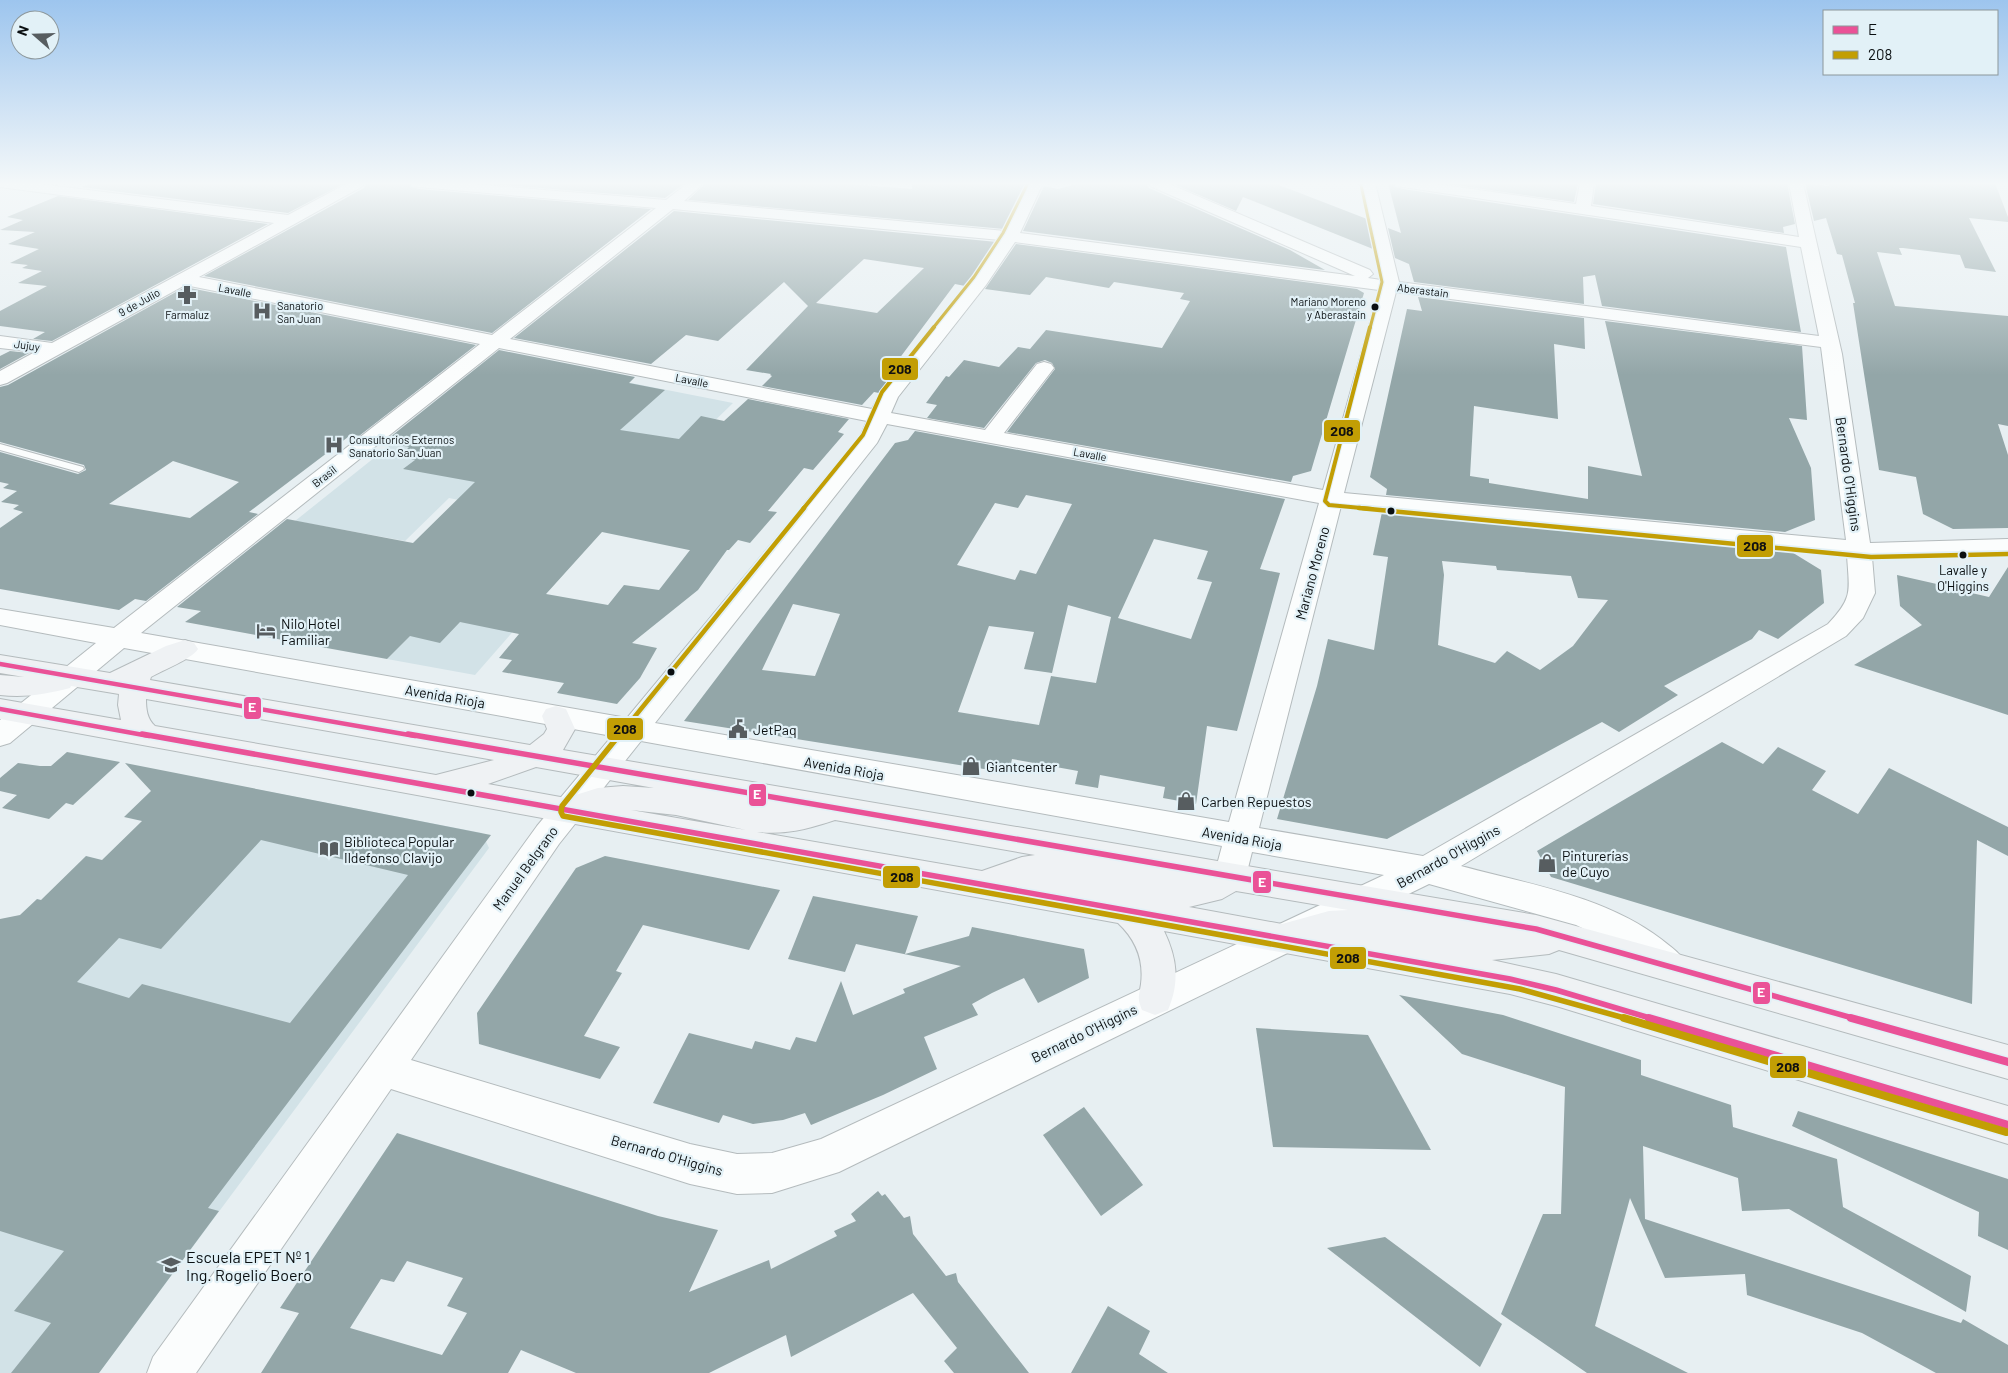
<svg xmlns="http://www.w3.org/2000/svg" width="2008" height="1373" viewBox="0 0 2008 1373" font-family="Barlow,sans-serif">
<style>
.built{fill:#d2e2e7}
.building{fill:#93a6a8;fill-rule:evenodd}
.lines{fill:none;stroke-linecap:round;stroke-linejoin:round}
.lane-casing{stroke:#b4bbbd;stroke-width:2}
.street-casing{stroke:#b4bbbd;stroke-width:2}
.secondary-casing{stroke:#b4bbbd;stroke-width:2}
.lane{fill:#fbfdfd;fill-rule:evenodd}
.street{fill:#fbfdfd;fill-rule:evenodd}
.secondary{fill:#eff2f4;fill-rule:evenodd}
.bus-1-far2-casing{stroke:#e2f1f7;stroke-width:8}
.bus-1-far1-casing{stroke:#e2f1f7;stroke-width:9}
.bus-1-casing{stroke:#e2f1f7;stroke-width:11}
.bus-2-far4-casing{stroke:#e2f1f7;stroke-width:5.5}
.bus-2-far3-casing{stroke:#e2f1f7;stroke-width:6}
.bus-2-far2-casing{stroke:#e2f1f7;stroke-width:8}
.bus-2-far1-casing{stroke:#e2f1f7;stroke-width:9}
.bus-2-casing{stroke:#e2f1f7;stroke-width:11}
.bus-1-far2{stroke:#ea5297;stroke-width:4.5}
.bus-1-far1{stroke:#ea5297;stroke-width:5.5}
.bus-1{stroke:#ea5297;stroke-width:8}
.bus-2-far4{stroke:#c29e04;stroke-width:3}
.bus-2-far3{stroke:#c29e04;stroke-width:4}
.bus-2-far2{stroke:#c29e04;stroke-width:4.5}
.bus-2-far1{stroke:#c29e04;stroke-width:5.5}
.bus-2{stroke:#c29e04;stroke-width:8}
.bus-dot{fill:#0a0f11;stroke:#e2f1f7;stroke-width:2}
.labels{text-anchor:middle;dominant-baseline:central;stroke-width:4.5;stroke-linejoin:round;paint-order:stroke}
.far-street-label{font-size:11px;fill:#0a0f11;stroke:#e2f1f7}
.far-bus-label{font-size:11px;fill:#0a0f11;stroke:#e2f1f7;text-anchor:end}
.far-poi-label{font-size:11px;fill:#0a0f11;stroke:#e2f1f7;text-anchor:start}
.bus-label{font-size:13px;fill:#0a0f11;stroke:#e2f1f7}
.street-label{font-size:14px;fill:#0a0f11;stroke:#e2f1f7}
.poi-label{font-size:14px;fill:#0a0f11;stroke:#e2f1f7;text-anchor:start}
.near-poi-label{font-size:16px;fill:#0a0f11;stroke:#e2f1f7;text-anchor:start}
.line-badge{stroke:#e2f1f7;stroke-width:2}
.badge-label{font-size:14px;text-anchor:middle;font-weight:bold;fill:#fff}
.pale-badge-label{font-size:14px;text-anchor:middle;font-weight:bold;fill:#111}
</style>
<rect width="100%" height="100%" fill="#e7eff2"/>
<g class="built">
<polygon points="493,363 611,379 733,403 601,531 475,675 387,659 498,508 449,498 405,541 295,521"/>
<polygon points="229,784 482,833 489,848 99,1373 0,1373 0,1014"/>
</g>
<g class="building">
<polygon points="92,183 345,183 288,213 81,187"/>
<polygon points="367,183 410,183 412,187 419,189 651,209 492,333 204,276 364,188"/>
<polygon points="478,183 685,183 665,198"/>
<polygon points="706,183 840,183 912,189 912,183 1027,183 1004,229 688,200"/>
<polygon points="1080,183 1146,183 1149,188 1290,250 1325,270 1023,231 1044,186 1058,189"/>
<polygon points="1171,183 1274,183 1367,219 1373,249 1243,197 1236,211"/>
<polygon points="1388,183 1394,183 1396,187 1403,189 1786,247 1801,332 1602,306 1595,275 1583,277 1584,304 1414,282 1409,264 1395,258 1388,228 1401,233"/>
<polygon points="1440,183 1578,183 1574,202"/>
<polygon points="1596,183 1787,183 1795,224 1783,227 1784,233 1593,204"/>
<polygon points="1805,183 1829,186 1828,183 1995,183 2008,217 2008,222 1969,218 1996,272 1965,268 1960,255 1903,248 1899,248 1902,255 1877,252 1895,306 2008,316 2008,426 1998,424 2008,455 2008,528 1953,529 1923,514 1916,477 1879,470 1853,303 1855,303 1842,255 1837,254 1826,218 1814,221"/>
<polygon points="58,196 268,224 52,341 33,339 45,332 0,326 0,311 47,286 18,283 42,271 22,268 28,265 10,263 39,249 8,244 35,232 0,230 23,220 7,217"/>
<path d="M674,211L704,214L997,242L965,286L955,284L890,371L894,372L879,393L874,392L862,405L762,386L772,376L770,375L771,374L746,370L808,306L784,282L718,341L686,335L651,364L514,338ZM864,259L924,268L877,313L816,303Z"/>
<polygon points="1016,244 1357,289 1364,293 1311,471 1293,476 1291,482 1007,432 1055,369 1052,363 1045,360 1036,363 984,428 927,418 937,405 926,403 946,376 949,377 964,360 999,367 1018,347 1030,349 1046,330 1162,348 1190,301 1180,299 1184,293 1114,282 1109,288 1046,277 1030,295 985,289"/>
<path d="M185,287L476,345L359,436L352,434L249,512L258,514L146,601L135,599L119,610L0,589V528L23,512L13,509L19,505L1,502L17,491L3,488L9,484L0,482V452L78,474L86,470L84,465L0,442V387L8,385ZM173,461L239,482L190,518L109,504Z"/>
<polygon points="1418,297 1584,318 1585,349 1554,344 1558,419 1474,406 1470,476 1489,479 1489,483 1588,499 1588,466 1642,476 1605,321 1802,346 1807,420 1789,418 1811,468 1815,520 1785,532 1386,495 1387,489 1370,477 1407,309 1422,311"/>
<path d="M499,350L635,377L629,383L665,390L620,430L679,439L701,416L724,421L748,399L849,419L838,432L844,434L813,470L804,468L768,511L777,512L750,543L738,540L729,550H727L698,590L632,643L657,648L640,678L617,704L557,693L564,683L502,672L512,660L499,658L519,634L460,622L440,643L410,636L387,659L185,622L201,611L177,607L287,519L413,543L475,482L403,469L415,460L403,457L411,451L406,450L409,447L384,442ZM602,532L689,550H690L659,590L624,585L608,605L546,594Z"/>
<polygon points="10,351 29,353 0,369 0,356"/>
<path d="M915,431L1285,499L1260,569L1280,573L1237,731L1207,726L1196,804L1163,798L1165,787L1100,775L1098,788L1075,784L1078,771L1012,759L1009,773L684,721L895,443L908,440ZM1026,495L1072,504L1036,574L1020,570L1015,580L957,565L995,503L1018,508ZM1154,539L1208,551L1197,579L1212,582L1191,639L1118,618ZM793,604L840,614L815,676L762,670ZM1068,605L1111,617L1096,683L1051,676L1039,725L958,712L989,626L1034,632L1024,669L1052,673Z"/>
<path d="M1382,512L1790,551L1821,570L1824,603L1778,639L1759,630L1752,639L1664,686L1678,695L1619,732L1602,722L1387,839L1277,819L1317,686L1328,639L1374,650L1388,557L1373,555ZM1442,561L1496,566L1497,570L1571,576L1578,598L1608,600L1573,646L1540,670L1507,651L1495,663L1438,645L1444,575Z"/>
<polygon points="2008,567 2008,715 1854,665 1922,625 1900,606 1897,575 1950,587 1957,586 1963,591 1989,597"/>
<polygon points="1722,742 1763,764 1778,747 1826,771 1812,790 1858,814 1889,768 2008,827 2008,856 1977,840 1972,1004 1551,877 1537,851"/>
<polygon points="67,752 120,762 73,805 66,803 49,819 2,808 17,795 0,791 0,778 18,763 40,766 51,766"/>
<path d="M125,763L491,835L208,1208L219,1211L99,1373H11L51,1323L14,1311L64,1251L0,1231V919L20,915L37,899L41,900L86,856L102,860L142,821L124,817L151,791ZM261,840L408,875L290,1023L142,984L129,998L77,982L119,938L161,949Z"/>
<polygon points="605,856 780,890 749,950 643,925 616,971 622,973 584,1036 620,1047 600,1079 479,1044 477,1013 576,868"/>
<polygon points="813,896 918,916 905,954 969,936 972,927 1084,949 1089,978 1038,1003 1024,978 992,993 972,1004 978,1015 924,1037 937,1069 883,1095 811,1125 805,1113 783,1120 753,1124 723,1115 719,1123 653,1103 689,1033 752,1049 755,1041 790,1050 796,1037 816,1042 841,981 853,1015 905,993 903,989 961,966 856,944 845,972 788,959"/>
<polygon points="1399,995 1503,1015 1641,1060 1641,1075 1731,1105 1733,1127 1837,1159 1843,1207 1971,1276 1966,1312 1789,1209 1742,1211 1738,1178 1643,1146 1645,1219 1961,1323 1963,1319 2008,1345 2008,1373 1936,1373 1862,1333 1747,1295 1745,1274 1665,1278 1630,1198 1595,1326 1688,1373 1587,1373 1501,1314 1543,1214 1561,1214 1565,1087 1462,1054"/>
<polygon points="1256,1028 1368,1035 1431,1150 1273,1147"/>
<polygon points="1084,1107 1143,1185 1101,1216 1043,1135"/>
<polygon points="1798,1111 2008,1179 2008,1250 1978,1236 1979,1212 1792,1126"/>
<path d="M397,1133L658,1216L718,1230L689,1292L769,1260L771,1269L837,1236L834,1231L856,1221L851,1214L878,1191L882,1196L885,1194L904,1218L910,1216L913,1234L946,1276L956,1273L958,1282L1029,1373H954L944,1361L957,1348L913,1293L791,1357L786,1335L709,1373H576L521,1350L508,1373H261L299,1313L280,1308ZM407,1261L463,1278L447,1306L467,1313L442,1355L350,1328L381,1279L394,1282Z"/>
<polygon points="1385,1237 1502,1324 1480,1367 1327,1248"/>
<polygon points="1108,1306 1150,1331 1139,1354 1168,1373 1071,1373"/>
</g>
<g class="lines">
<g class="lane-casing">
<polygon id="lane" points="0,444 83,467 84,469 79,472 0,450"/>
</g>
<g class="street-casing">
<path id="street" d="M0,183H32L288,215L348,183H365L363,186L199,277L492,335L656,208L419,187L414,186L412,183H460L666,200L688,183H704L684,201L1005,231L1029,183H1043L1020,233L1355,276L1150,186L1148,183H1167L1370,270L1373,274L1368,278L1381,280L1361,183H1375L1399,282L1819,336L1801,247L1403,187L1398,186L1396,183H1430L1576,204L1580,183H1594L1591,206L1799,237L1789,183H1803L1842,354L1870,543L2008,539V553L1872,557L1875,593L1863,618L1846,636L1461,866C1528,884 1604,896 1661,939C1672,948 1681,953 1687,966L1682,977L1670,981L1658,977L1621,947L1576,925L1429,884L839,1172L772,1193L737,1194L690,1184L391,1089L196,1373H147L153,1357L537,826L612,736L124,648L10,743L0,746V720L96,643L0,625V609L114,628L480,344L185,285L7,383L0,385V371L35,352L0,348V336L52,343L274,223L0,187ZM673,209L704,212L1000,240L974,277L881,392L872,409L510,339ZM1015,242L1379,290L1323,490L1004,433L1054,368L1051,364L1044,362L1037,364L985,430L891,413L898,397L986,285ZM1396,292L1821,347L1846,540L1344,493ZM499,348L867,421L860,437L627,718L141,633ZM887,424L1319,503L1229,822L655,723L877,443ZM1341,506L1847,555C1849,590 1854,597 1828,624L1423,856L1259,828ZM641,741L1222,846L1214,876L1219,885L1230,889L1241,885L1246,876L1252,852L1384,875L821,1139L772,1153L737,1154L690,1144L411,1060L559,844Z"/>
</g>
<g class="secondary-casing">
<path id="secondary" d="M185,640L194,643L198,649C192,659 163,670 151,677L150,680L530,745L544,734L547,729L542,716L546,709L556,706L566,709L575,729L563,750L1536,915L2008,1045V1079L1559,950L1549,954L1492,960L1556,974L2008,1106V1144L1556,1006L1510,994L1164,931C1177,958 1180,982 1168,1010L1155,1015L1142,1010C1137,997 1139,997 1141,984C1144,959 1136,940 1118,923L0,719V699L121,720L118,705L119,694L71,686L70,688C46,694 25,698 0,695V675L24,677L0,673V655L110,673L166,646ZM146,699L494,760L436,775L155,726C147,719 146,709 146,699ZM536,767L654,788L623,786L598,788L566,798L488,784ZM631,810L676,815L746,830ZM835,820L1035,855L1022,857L982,871L757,832C786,835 808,829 835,820ZM1236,891L1348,910L1329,911L1282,924L1189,907L1222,899Z"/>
</g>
<use href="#lane" class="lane"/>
<use href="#street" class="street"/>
<use href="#secondary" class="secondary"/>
<g class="bus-1-far2-casing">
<g id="bus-1-far2">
<polyline points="0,664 415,736"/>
<polyline points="0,709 149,736"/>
</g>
</g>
<g class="bus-1-far1-casing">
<g id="bus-1-far1">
<polyline points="142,734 1510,979 1556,990 1653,1019"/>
<polyline points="408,734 1536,929 1856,1019"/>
</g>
</g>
<g class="bus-1-casing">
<g id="bus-1">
<polyline points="1649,1018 2008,1125"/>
<polyline points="1851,1018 2008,1062"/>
</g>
</g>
<g class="bus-2-far4-casing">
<g id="bus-2-far4">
<polyline points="1361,185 1382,282 1370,328"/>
<polyline points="933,328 974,277 1003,233 1028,183"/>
</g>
</g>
<g class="bus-2-far3-casing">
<g id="bus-2-far3">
<polyline points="1370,327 1325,501 1329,505 1372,509"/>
<polyline points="803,509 863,435 882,392 934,327"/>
</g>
</g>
<g class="bus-2-far2-casing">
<g id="bus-2-far2">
<polyline points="1359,508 1871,557 2008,554"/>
<polyline points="619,736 804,508"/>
</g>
</g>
<g class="bus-2-far1-casing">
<polyline id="bus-2-far1" points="620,734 562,806 561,812 563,816 1520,989 1628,1019"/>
</g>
<g class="bus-2-casing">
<polyline id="bus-2" points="1624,1018 2006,1132"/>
</g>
<use href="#bus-1-far2" class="bus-1-far2"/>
<use href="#bus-1-far1" class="bus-1-far1"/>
<use href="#bus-1" class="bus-1"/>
<use href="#bus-2-far4" class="bus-2-far4"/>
<use href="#bus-2-far3" class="bus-2-far3"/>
<use href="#bus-2-far2" class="bus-2-far2"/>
<use href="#bus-2-far1" class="bus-2-far1"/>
<use href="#bus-2" class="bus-2"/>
</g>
<linearGradient id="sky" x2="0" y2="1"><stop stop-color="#9dc5ee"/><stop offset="0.49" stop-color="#f4f8f9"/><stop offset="1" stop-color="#f4f8f9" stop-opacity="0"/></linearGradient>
<rect width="2008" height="375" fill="url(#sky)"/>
<defs>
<g id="pharmacy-bare" transform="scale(1.5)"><path d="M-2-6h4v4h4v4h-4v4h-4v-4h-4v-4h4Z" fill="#575d60" stroke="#e2f1f7" stroke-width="2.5" paint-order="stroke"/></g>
<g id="hospital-bare" transform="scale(1.5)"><path d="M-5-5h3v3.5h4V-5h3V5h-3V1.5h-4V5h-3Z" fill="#575d60" stroke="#e2f1f7" stroke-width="2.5" paint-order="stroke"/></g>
<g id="hotel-bare" transform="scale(1.5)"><path d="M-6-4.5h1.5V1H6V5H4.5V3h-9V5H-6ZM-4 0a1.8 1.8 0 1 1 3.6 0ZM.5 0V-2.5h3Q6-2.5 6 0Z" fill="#575d60" stroke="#e2f1f7" stroke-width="2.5" paint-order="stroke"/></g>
<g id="civic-bare" transform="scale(1.5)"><path d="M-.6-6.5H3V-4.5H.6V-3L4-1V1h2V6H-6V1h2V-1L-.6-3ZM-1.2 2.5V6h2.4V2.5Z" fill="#575d60" stroke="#e2f1f7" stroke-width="2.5" paint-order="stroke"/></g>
<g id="shop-bare" transform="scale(1.5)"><path d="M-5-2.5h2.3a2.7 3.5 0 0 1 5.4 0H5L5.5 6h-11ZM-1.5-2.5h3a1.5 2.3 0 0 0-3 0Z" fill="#575d60" stroke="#e2f1f7" stroke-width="2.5" paint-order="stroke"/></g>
<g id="library-bare" transform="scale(1.5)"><path d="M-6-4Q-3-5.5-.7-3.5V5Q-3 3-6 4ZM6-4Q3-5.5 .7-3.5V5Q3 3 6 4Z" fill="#575d60" stroke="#e2f1f7" stroke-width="2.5" paint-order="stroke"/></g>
<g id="school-bare" transform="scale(1.5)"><path d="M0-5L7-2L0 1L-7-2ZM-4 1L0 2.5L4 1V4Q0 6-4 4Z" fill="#575d60" stroke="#e2f1f7" stroke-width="2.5" paint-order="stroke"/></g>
</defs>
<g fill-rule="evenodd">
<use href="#pharmacy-bare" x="187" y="295"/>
<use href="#hospital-bare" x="262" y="311"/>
<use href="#hospital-bare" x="334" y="445"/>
<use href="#hotel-bare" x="266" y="631"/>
<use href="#civic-bare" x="738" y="729"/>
<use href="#shop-bare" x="971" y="766"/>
<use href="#shop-bare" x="1186" y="801"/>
<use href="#library-bare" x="329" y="849"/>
<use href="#shop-bare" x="1547" y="863"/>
<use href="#school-bare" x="171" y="1265"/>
</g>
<g class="bus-dot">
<circle cx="1375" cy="307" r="4.5"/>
<circle cx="1391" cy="511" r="4.5"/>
<circle cx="1963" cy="555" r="4.5"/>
<circle cx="671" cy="672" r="4.5"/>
<circle cx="471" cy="793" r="4.5"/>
</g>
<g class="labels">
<g class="far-street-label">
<text transform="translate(235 290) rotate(11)">Lavalle</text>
<text transform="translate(1423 290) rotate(7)">Aberastain</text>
<text transform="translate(139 302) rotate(-29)">9 de Julio</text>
<text transform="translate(27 345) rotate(8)">Jujuy</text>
<text transform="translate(692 380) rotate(11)">Lavalle</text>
<text transform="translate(1090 454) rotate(10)">Lavalle</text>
<text transform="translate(324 476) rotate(-38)">Brasil</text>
</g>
<g class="far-bus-label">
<text x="1366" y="301">Mariano Moreno<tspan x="1366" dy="13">y Aberastain</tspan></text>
</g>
<g class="far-poi-label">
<text x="277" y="305">Sanatorio<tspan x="277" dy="13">San Juan</tspan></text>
<text x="187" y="314" text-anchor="middle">Farmaluz</text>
<text x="349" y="439">Consultorios Externos<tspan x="349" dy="13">Sanatorio San Juan</tspan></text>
</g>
<g class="bus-label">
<text x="1963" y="570">Lavalle y<tspan x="1963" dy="16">O'Higgins</tspan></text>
</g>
<g class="street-label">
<text transform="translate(1849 474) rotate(82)">Bernardo O'Higgins</text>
<text transform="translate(1312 573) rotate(-75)">Mariano Moreno</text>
<text transform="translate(445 696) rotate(10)">Avenida Rioja</text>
<text transform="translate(844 768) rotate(10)">Avenida Rioja</text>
<text transform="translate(1242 838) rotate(10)">Avenida Rioja</text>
<text transform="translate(1448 856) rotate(-29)">Bernardo O'Higgins</text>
<text transform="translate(525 868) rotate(-54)">Manuel Belgrano</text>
<text transform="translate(1084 1033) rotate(-26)">Bernardo O'Higgins</text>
<text transform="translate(667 1155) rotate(16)">Bernardo O'Higgins</text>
</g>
<g class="poi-label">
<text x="281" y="623">Nilo Hotel<tspan x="281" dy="16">Familiar</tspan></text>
<text x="753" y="729">JetPaq</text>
<text x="986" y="766">Giantcenter</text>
<text x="1201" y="801">Carben Repuestos</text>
<text x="344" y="841">Biblioteca Popular<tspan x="344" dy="16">Ildefonso Clavijo</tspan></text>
<text x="1562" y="855">Pinturerías<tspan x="1562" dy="16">de Cuyo</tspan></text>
</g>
<g class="near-poi-label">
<text x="186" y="1256">Escuela EPET Nº 1<tspan x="186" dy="18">Ing. Rogelio Boero</tspan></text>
</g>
</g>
<g class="line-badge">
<rect x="881" y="357" width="38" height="24" rx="5" fill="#c29e04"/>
<rect x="1323" y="419" width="38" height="24" rx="5" fill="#c29e04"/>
<rect x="1736" y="534" width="38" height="24" rx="5" fill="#c29e04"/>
<rect x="243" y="696" width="19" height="24" rx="5" fill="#ea5297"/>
<rect x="606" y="717" width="38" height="24" rx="5" fill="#c29e04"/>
<rect x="748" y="783" width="19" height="24" rx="5" fill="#ea5297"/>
<rect x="882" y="865" width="39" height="24" rx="5" fill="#c29e04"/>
<rect x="1252" y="870" width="20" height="24" rx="5" fill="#ea5297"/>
<rect x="1329" y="946" width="38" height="24" rx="5" fill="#c29e04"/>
<rect x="1752" y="981" width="19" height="24" rx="5" fill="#ea5297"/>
<rect x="1769" y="1055" width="38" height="24" rx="5" fill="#c29e04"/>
</g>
<g class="badge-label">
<text x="252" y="712">E</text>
<text x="757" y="799">E</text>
<text x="1262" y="887">E</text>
<text x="1761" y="997">E</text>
</g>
<g class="pale-badge-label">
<text x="900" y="374">208</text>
<text x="1342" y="436">208</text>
<text x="1755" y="551">208</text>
<text x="625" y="734">208</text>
<text x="902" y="882">208</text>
<text x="1348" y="963">208</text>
<text x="1788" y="1072">208</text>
</g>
<rect x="1823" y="10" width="175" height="65" fill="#e2f1f7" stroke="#8c979b"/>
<rect x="1833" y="26" width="25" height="8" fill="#ea5297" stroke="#8c979b"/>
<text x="1868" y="35" font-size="15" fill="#0a0f11">E</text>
<rect x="1833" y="51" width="25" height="8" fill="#c29e04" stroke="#8c979b"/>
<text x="1868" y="60" font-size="15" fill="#0a0f11">208</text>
<g transform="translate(35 35) rotate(290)"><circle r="24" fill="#e2f1f7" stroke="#8c979b"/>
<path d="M0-4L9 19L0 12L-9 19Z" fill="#575d60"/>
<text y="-8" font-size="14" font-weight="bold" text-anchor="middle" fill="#0a0f11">N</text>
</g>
</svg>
